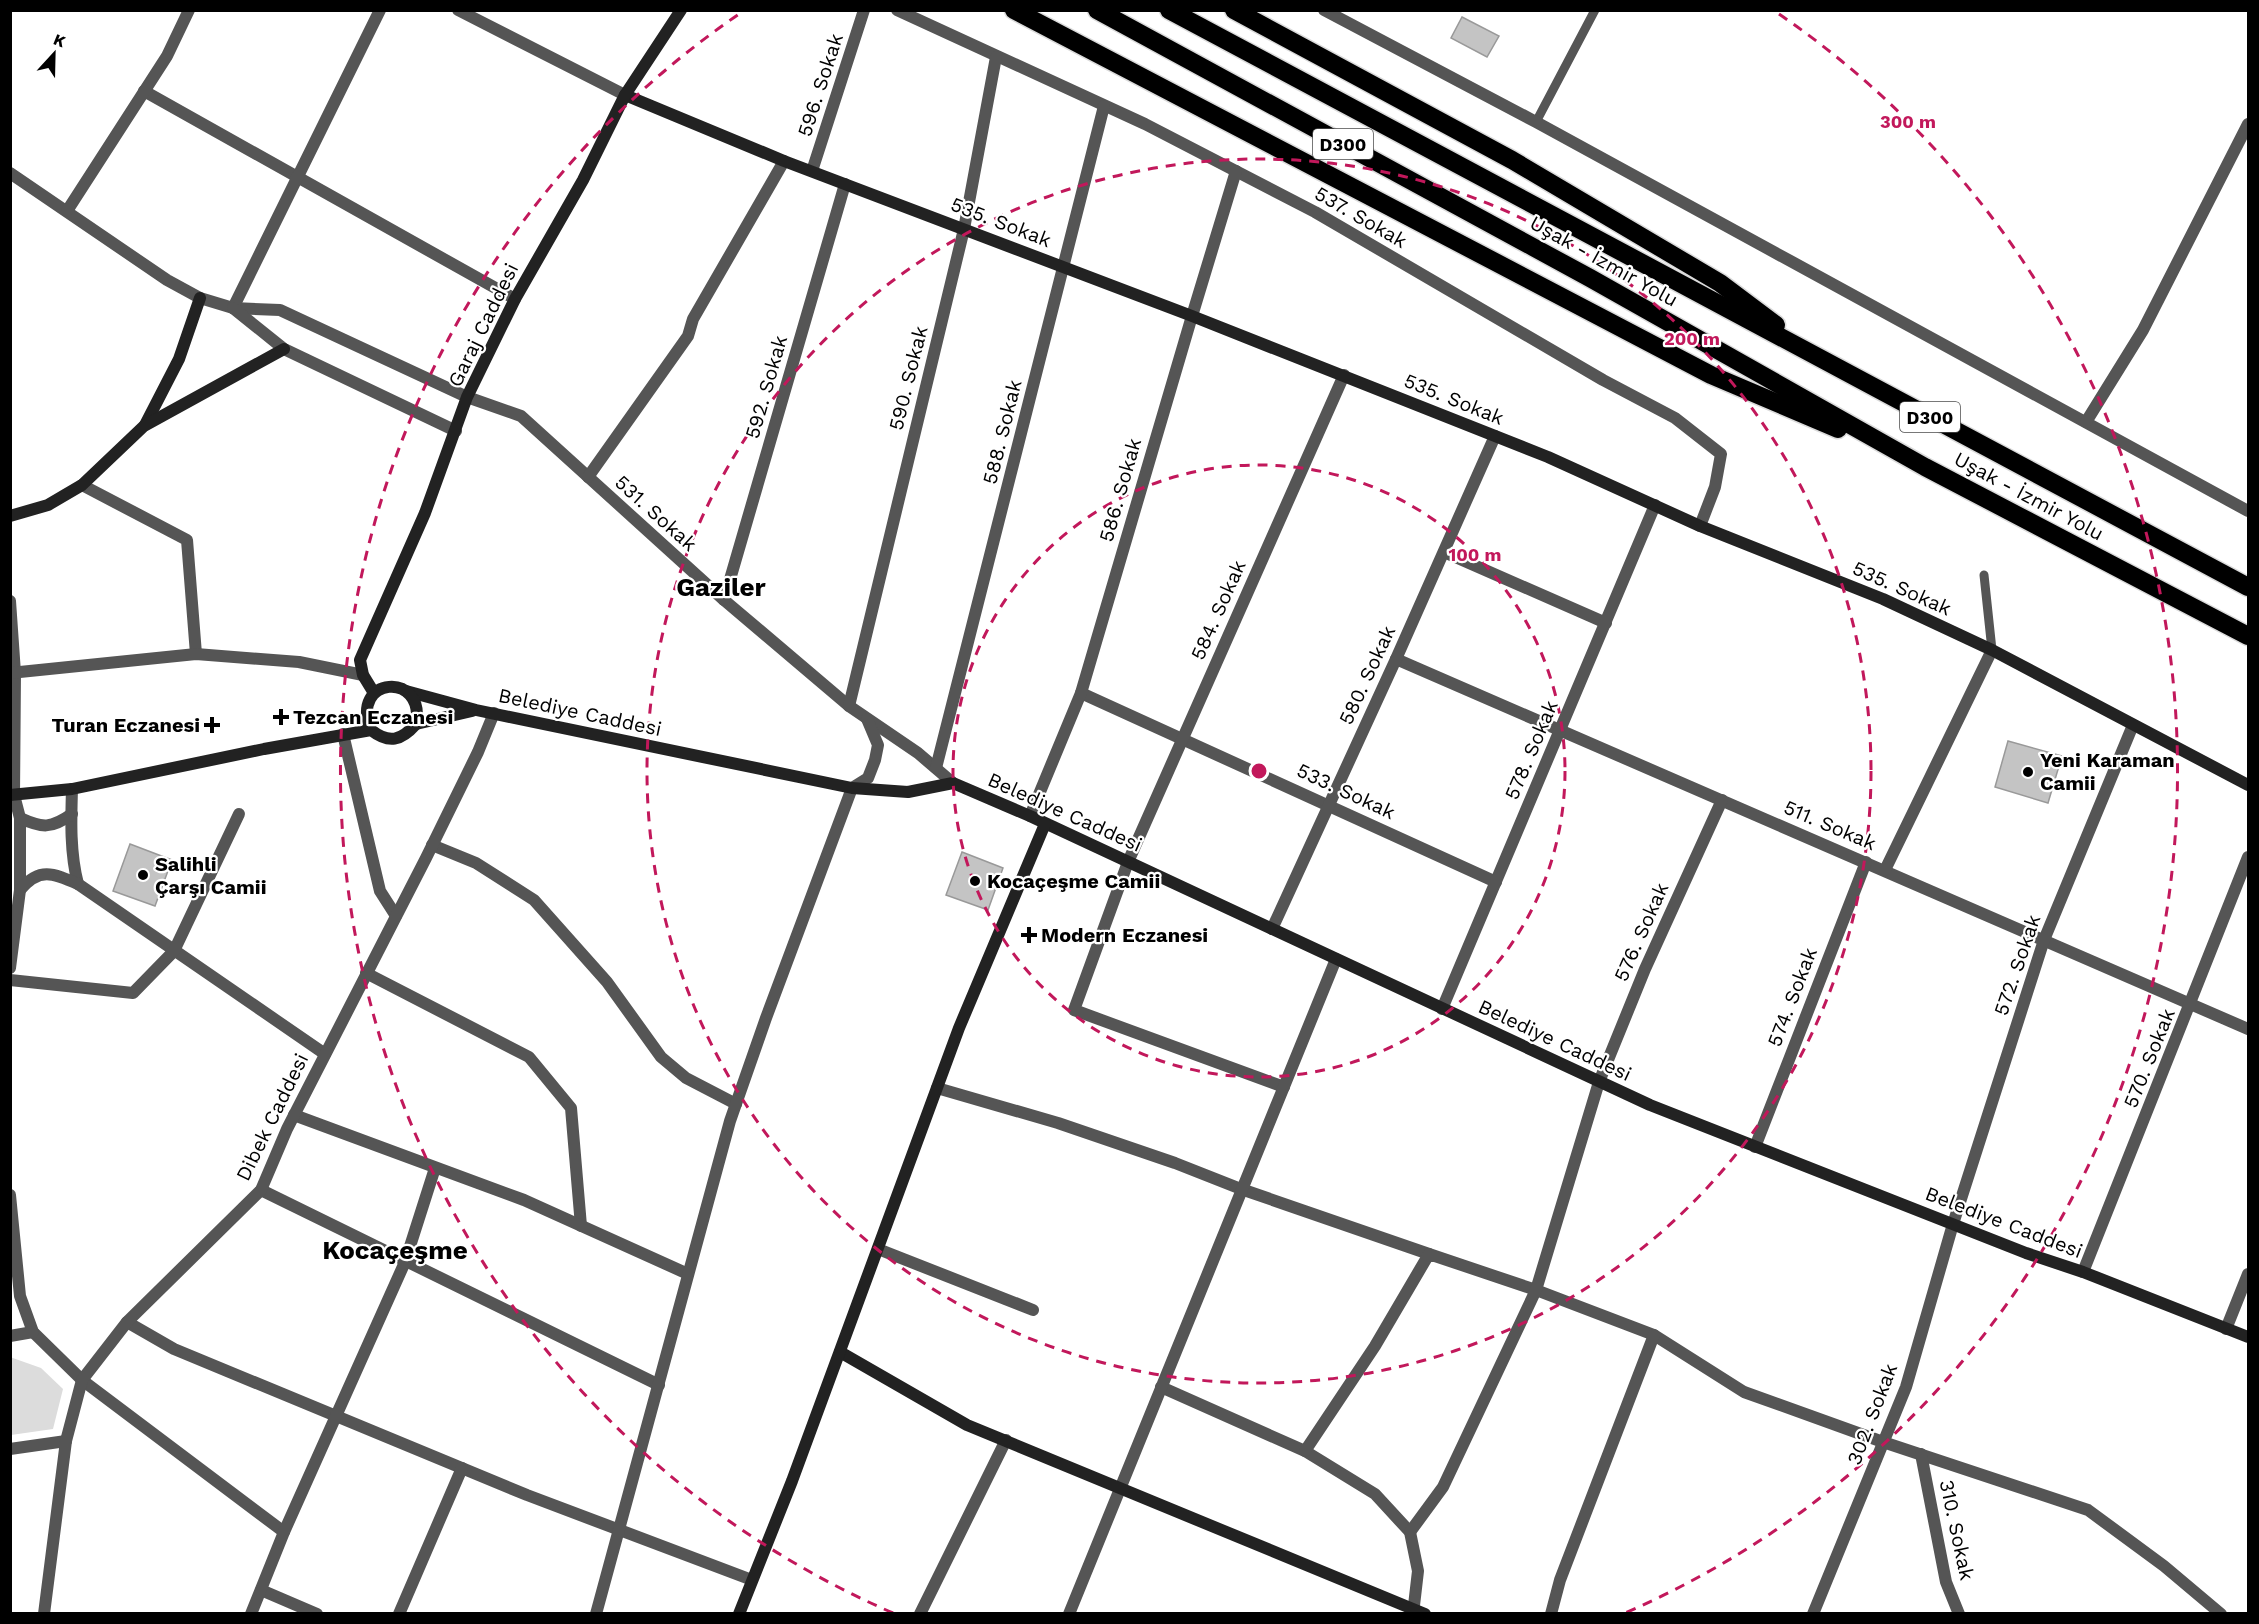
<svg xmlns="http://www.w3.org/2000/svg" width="2259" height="1624" viewBox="0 0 2259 1624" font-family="'Work Sans',sans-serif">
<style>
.green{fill:#dcdcdc}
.building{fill:#c4c4c4;stroke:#999;stroke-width:1.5}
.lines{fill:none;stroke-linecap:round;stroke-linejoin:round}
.highway-casing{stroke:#dbdbdb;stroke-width:21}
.lane{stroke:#555;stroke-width:9}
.street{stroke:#555;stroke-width:12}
.secondary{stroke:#222;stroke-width:12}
.highway{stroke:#000;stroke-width:18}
.ring{fill:none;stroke:#c2185b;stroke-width:3;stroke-dasharray:10 8}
.poi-dot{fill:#000;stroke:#fff;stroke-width:2}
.labels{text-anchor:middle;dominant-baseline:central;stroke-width:4.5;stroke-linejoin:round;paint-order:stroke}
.shield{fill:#fff;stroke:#4c4c4c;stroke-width:1.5}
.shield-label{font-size:18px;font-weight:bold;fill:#000}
.street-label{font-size:20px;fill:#000;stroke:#fff}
.poi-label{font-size:20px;font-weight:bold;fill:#000;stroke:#fff;text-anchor:start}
.district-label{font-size:26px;font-weight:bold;fill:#000;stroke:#fff}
.centre{fill:#c2185b;stroke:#fff;stroke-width:3}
.ring-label{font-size:18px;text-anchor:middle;font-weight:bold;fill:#c2185b;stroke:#fff;stroke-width:4.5;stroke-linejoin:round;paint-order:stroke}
</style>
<rect width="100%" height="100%" fill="#fff"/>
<polygon class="green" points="10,1357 41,1368 63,1389 53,1429 11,1435"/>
<g class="building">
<polygon points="1462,17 1499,36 1487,57 1451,38"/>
<polygon points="2008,741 2062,756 2048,803 1995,787"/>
<polygon points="130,844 172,860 155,906 113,891"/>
<polygon points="962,852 1003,868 988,910 946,895"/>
</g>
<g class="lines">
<g class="highway-casing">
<g id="highway">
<polyline points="1014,10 1711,375 1838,429"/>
<polyline points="1097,10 1590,278 1925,467 2248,636"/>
<polyline points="1169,10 2248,587"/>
<polyline points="1234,10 1512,160 1720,283 1776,325"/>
</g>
</g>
<g class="lane">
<polyline points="1536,122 1595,10"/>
<polyline points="1984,575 1992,650"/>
</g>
<g class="street">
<polyline points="458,10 625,95"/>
<polyline points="897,10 1145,124 1315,212 1603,380 1675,418 1721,454 1715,487 1700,526"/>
<polyline points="1324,10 1536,122 2248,511"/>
<polyline points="144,91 515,299"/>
<polyline points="812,171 864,10"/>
<polyline points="10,173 167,280 200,298 233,308 280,310 467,397 521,416 724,600 849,706 918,753 953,783"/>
<polyline points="67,211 167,56 189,10"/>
<polyline points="233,308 380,10"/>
<polyline points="233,308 284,349 456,431"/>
<polyline points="2086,422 2143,330 2248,124"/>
<polyline points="588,477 688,336 693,319 784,161"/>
<polyline points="82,485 187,540 196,654"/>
<polyline points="1444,552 1606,623"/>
<polyline points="724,600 845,184"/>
<polyline points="10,601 15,673 14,795 20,818 20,890 10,968"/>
<polyline points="1396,659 2248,1029"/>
<polyline points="10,673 196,654 299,662 363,675"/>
<polyline points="1081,693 1496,882"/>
<polyline points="849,706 964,229 996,57"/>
<polyline points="343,734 380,891 396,916"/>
<polyline points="936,768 1104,106"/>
<path d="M72,789C71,821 70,853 78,884"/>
<polyline points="1030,816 1081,693 1192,316 1236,171"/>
<path d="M20,818C42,828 51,829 72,814"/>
<polyline points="432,845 476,863 534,900 607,982 661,1057 686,1078 736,1104"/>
<polyline points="1885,870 1992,650"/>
<path d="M20,890C39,867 53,873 78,884L325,1054"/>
<polyline points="1272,929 1396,659 1495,436"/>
<polyline points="366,973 529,1057 571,1108 581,1226"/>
<polyline points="10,980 133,993 174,951 239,814"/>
<polyline points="1442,1009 1655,505"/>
<polyline points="1284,1087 1074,1010 1128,862 1344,375"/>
<polyline points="937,1088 1058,1123 1175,1163 1241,1189 1429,1254"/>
<polyline points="294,1115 524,1200 688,1274"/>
<polyline points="1755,1147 1866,862"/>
<polyline points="261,1190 659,1385"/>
<polyline points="10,1195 20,1296 33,1332 82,1380 284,1532"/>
<polyline points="878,1249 1033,1310"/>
<polyline points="2083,1272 2248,857"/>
<polyline points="127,1322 174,1349 527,1495 752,1580"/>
<polyline points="2226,1329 2248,1274"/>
<polyline points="10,1336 33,1332"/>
<polyline points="1161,1387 1305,1451 1375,1494 1410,1532 1418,1571 1413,1614"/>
<polyline points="10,1449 66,1441"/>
<polyline points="1305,1451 1375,1346 1429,1254 1536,1290 1654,1335 1744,1392 1883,1442 2088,1510 2164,1566 2221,1614"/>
<polyline points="1921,1454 1946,1582 1959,1614"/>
<polyline points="1410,1532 1443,1487 1536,1290 1599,1082 1645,969 1722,800"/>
<polyline points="261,1590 317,1614"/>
<polyline points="44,1614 66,1441 82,1380 127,1322 261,1190 287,1129 426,858 478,752 494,713"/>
<polyline points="251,1614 284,1532 405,1262 435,1168"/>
<polyline points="399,1614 462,1468"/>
<polyline points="596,1614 730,1121 766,1018 852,788 868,778 875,760 878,745 867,719"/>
<polyline points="920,1614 1006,1440"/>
<polyline points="1069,1614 1336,959"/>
<polyline points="1551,1614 1560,1580 1654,1335"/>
<polyline points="1813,1614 1906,1387 1953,1224 2044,940 2133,725"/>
</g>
<g class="secondary">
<polyline points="625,95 784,161 1192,316 1548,457 1700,526 1883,599 1992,650 2248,785"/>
<polyline points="145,425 179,359 200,298"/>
<polyline points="10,516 48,505 82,485 144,426 284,349"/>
<polyline points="406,691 476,710 852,788 908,792 953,783 1030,816 1650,1105 2026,1253 2083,1272 2248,1337"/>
<polyline points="374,693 363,675 360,660 425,513 467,397 515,299 583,180 625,95 681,10"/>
<polyline points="416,724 472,711"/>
<path d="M10,795L72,789L264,749L371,730C389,744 401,741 416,724C426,671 349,676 371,730"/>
<polyline points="840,1352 967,1425 1425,1614"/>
<polyline points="739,1614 792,1481 959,1028 1045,824"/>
</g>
<use href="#highway" class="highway"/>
</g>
<g class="ring">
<circle cx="1259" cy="771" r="306"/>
<circle cx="1259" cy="771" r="612"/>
<path d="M893 1613A918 918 0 0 1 739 14M1779 14A918 918 0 0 1 1625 1613"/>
</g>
<g class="poi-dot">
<path d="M278 708h6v6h6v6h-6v6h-6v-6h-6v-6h6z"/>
<path d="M209 716h6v6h6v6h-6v6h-6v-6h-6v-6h6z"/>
<circle cx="2028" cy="772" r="6"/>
<circle cx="143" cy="875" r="6"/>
<circle cx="975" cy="881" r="6"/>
<path d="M1026 926h6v6h6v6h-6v6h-6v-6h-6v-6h6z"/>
</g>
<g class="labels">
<g class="shield">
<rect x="1313" y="129" width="60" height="30" rx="4.5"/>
<rect x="1900" y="402" width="60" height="30" rx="4.5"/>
</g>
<g class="shield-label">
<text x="1343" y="144">D300</text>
<text x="1930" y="417">D300</text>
</g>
<g class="street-label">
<text transform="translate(820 85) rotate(-72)">596. Sokak</text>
<text transform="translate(1361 217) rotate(30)">537. Sokak</text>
<text transform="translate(1001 222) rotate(21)">535. Sokak</text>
<text transform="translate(1604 261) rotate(29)">Uşak - İzmir Yolu</text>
<text transform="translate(483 325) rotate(-64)">Garaj Caddesi</text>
<text transform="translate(908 378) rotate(-76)">590. Sokak</text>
<text transform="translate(766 387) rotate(-74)">592. Sokak</text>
<text transform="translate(1454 399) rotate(22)">535. Sokak</text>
<text transform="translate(1002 432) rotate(-76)">588. Sokak</text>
<text transform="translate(1120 490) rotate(-74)">586. Sokak</text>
<text transform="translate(2029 496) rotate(28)">Uşak - İzmir Yolu</text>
<text transform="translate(656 513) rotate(42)">531. Sokak</text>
<text transform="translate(1902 588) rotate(24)">535. Sokak</text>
<text transform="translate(1218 610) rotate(-66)">584. Sokak</text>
<text transform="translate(1367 675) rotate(-65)">580. Sokak</text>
<text transform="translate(580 712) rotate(12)">Belediye Caddesi</text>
<text transform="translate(1531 750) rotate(-67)">578. Sokak</text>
<text transform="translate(1346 791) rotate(25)">533. Sokak</text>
<text transform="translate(1065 812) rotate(24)">Belediye Caddesi</text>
<text transform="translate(1830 825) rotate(23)">511. Sokak</text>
<text transform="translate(1641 932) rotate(-66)">576. Sokak</text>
<text transform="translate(2017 965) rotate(-71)">572. Sokak</text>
<text transform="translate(1792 997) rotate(-69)">574. Sokak</text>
<text transform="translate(1555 1040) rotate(25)">Belediye Caddesi</text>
<text transform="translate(2149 1058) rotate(-68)">570. Sokak</text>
<text transform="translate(272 1117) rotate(-64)">Dibek Caddesi</text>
<text transform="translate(2004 1222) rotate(21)">Belediye Caddesi</text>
<text transform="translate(1872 1414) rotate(-69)">302. Sokak</text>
<text transform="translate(1957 1530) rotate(78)">310. Sokak</text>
</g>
<g class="poi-label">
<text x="293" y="717">Tezcan Eczanesi</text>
<text x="200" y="725" text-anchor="end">Turan Eczanesi</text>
<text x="2040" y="760">Yeni Karaman<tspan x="2040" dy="23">Camii</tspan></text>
<text x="155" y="864">Salihli<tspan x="155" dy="23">Çarşı Camii</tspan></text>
<text x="987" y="881">Kocaçeşme Camii</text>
<text x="1041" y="935">Modern Eczanesi</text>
</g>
<g class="district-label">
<text x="721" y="587">Gaziler</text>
<text x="395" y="1250">Kocaçeşme</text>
</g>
</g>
<circle cx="1259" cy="771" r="9" class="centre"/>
<g class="ring-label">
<text x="1908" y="128">300 m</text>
<text x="1692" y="345">200 m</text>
<text x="1475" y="561">100 m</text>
</g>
<rect width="2259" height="1624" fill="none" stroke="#000000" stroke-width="24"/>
<g transform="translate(54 54) rotate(22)" stroke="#ffffff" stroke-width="4.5" paint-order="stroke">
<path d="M0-4.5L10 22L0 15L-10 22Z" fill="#000000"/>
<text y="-9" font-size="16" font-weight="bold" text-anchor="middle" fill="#000000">K</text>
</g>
</svg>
